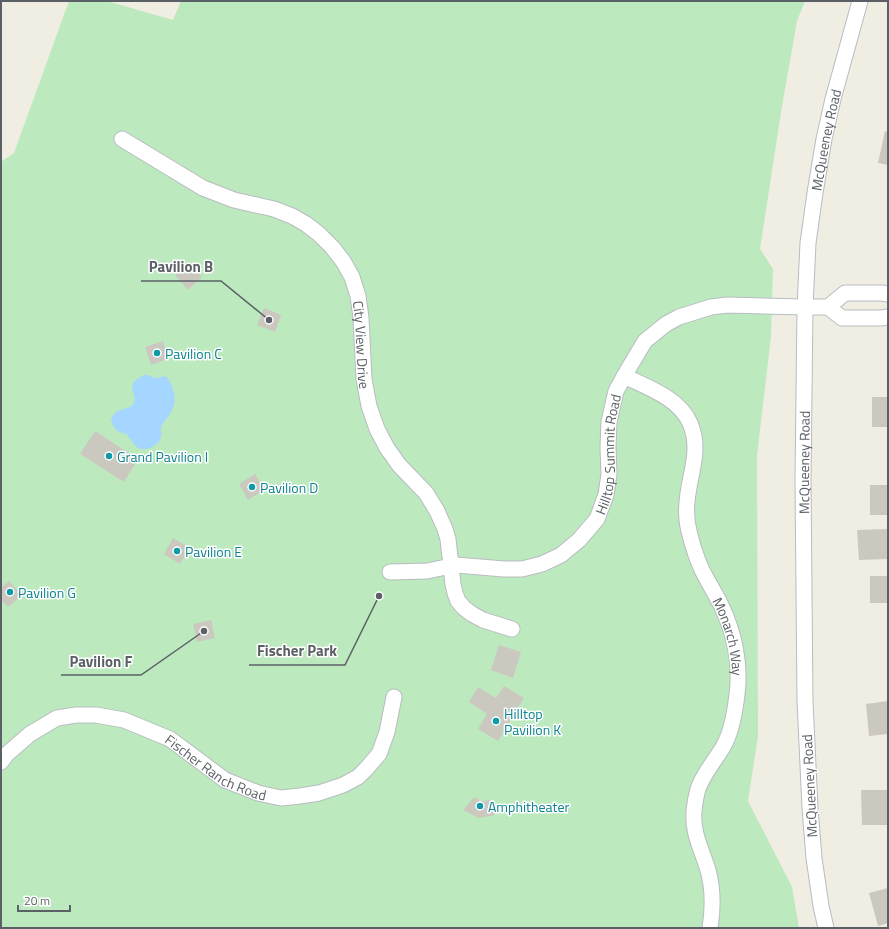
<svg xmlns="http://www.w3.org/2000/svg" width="889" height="929" viewBox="0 0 889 929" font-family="'Titillium Web',sans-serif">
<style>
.green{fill:#bde9be}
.water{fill:#a4d6ff}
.building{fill:#cbc8c0}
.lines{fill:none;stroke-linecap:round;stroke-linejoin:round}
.street-casing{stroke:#b8bcc1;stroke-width:17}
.street{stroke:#fff;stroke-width:15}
.culture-dot{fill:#0f9aa8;stroke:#fff;stroke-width:1.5}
.labels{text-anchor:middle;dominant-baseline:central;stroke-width:3;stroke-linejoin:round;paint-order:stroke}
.street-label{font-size:14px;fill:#5b6066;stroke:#fff}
.culture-label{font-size:14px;fill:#0d838f;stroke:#fff;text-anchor:start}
.leader{fill:none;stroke:#5b6066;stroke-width:1.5}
.callout-dot{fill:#5b6066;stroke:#fff;stroke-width:1.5}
.callout-label{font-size:15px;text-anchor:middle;font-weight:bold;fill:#5b6066;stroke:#fff;stroke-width:3;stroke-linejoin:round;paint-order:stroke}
</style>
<rect width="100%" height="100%" fill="#f0ede3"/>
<polygon class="green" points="69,1 107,1 173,20 181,1 805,1 797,21 781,112 760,249 773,269 771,336 757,456 758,736 748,801 792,887 799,928 1,928 1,162 14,153"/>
<path class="water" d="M144,375C149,374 152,378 157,378C161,377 163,376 167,377C176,391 178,403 168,417C166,420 163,422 162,425C160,428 162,433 161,437C159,445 150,450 141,449C133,447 132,439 126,434C123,432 123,434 120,432C115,430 113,425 111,420C116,405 128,412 133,404C140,395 121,386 144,375Z"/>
<g class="building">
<polygon points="885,131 888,132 888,165 878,163"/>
<polygon points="189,263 202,277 188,290 175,275"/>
<polygon points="264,308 281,315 275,332 257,325"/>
<polygon points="163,341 168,359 151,365 145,347"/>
<rect x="872" y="397" width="16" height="30"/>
<polygon points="95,431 138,459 124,482 80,454"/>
<polygon points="255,474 264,490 248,500 239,484"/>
<rect x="870" y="485" width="18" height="30"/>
<polygon points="888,529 888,559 859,560 857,530"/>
<polygon points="173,538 189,548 180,564 164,554"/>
<rect x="870" y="576" width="18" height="27"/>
<polygon points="9,581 22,595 8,607 1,600 1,588"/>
<polygon points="211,620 215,638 197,642 193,624"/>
<polygon points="499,645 521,652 513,678 491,670"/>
<polygon points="504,686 524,698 498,741 478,729 487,714 469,702 478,687 496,698"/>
<polygon points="888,701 888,734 869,736 866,704"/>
<polygon points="861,790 888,790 888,825 862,825"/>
<polygon points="474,797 481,801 490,800 495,815 479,818 463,810"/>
<polygon points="888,888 888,923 878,926 869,893"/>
</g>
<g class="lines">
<g class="street-casing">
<g id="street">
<path id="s1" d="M122,139L203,188L234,200L274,209L292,216L306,224L319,234L332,247L343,261L352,277L358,296L361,318L364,379L369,406L377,429L387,448L399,465L426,493L437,511L445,529L448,539L453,584L455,593L458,601L464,608L472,614L483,620L512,629"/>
<polyline points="828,307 842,318 881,318 888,317"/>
<path id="s2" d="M624,376C647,387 679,398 690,423C702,451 689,474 687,502C686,512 687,525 690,535C693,547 697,559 702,570C708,582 715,593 721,605C734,632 741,664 737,694C735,712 732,732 723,747C715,760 706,771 700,784C696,792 695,802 694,811C692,833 702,850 708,870C713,888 713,909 710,928"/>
<path id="s3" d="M390,572L427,571L456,565L504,569H522L542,564L561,555L579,540L597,519L606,495L609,474L608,447L609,422L616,391L630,366L645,341L666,324L679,317L711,307L728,305L805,307H828L845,293H882L888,294"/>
<path id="s4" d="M1,762L7,754L30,734L57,718L76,715H96L124,720L170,739L225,780L258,793L281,798L300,796L319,793L343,785L358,777L366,769L379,754L387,732L394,697"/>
<path id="s5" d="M826,928L821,906L814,858L810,808L805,701L803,480L805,307L808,243L815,193L824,139L833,99L860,1"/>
</g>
</g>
<use href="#street" class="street"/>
</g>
<g class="culture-dot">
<circle cx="157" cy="353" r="4"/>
<circle cx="109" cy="456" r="4"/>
<circle cx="252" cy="487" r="4"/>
<circle cx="177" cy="551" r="4"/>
<circle cx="10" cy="592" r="4"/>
<circle cx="496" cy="721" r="4"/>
<circle cx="480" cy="806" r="4"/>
</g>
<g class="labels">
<g class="street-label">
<text stroke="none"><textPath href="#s5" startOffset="791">McQueeney Road</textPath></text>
<text stroke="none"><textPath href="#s1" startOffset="344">City View Drive</textPath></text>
<text stroke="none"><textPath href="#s3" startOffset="292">Hilltop Summit Road</textPath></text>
<text stroke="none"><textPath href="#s5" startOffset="467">McQueeney Road</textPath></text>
<text stroke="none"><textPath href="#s2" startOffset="306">Monarch Way</textPath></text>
<text stroke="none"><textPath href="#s4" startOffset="244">Fischer Ranch Road</textPath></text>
<text transform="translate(809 786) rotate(-93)">McQueeney Road</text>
</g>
<g class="culture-label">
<text x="165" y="353">Pavilion C</text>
<text x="117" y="456">Grand Pavilion I</text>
<text x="260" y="487">Pavilion D</text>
<text x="185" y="551">Pavilion E</text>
<text x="18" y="592">Pavilion G</text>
<text x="504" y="713">Hilltop<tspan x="504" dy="16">Pavilion K</tspan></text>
<text x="488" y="806">Amphitheater</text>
</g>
</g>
<path class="leader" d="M269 320L221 281H141M379 596L345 665H249M204 631L141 675H61"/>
<g class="callout-dot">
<circle cx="269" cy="320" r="4"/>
<circle cx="379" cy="596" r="4"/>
<circle cx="204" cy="631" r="4"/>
</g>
<g class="callout-label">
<text x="181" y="272">Pavilion B</text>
<text x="297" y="656">Fischer Park</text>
<text x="101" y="667">Pavilion F</text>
</g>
<rect width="889" height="929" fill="none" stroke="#5b6066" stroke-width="4"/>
<path d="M18 905v6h52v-6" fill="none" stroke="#5b6066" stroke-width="2"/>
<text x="24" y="905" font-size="12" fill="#5b6066" stroke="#ffffff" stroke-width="3" paint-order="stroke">20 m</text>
</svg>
